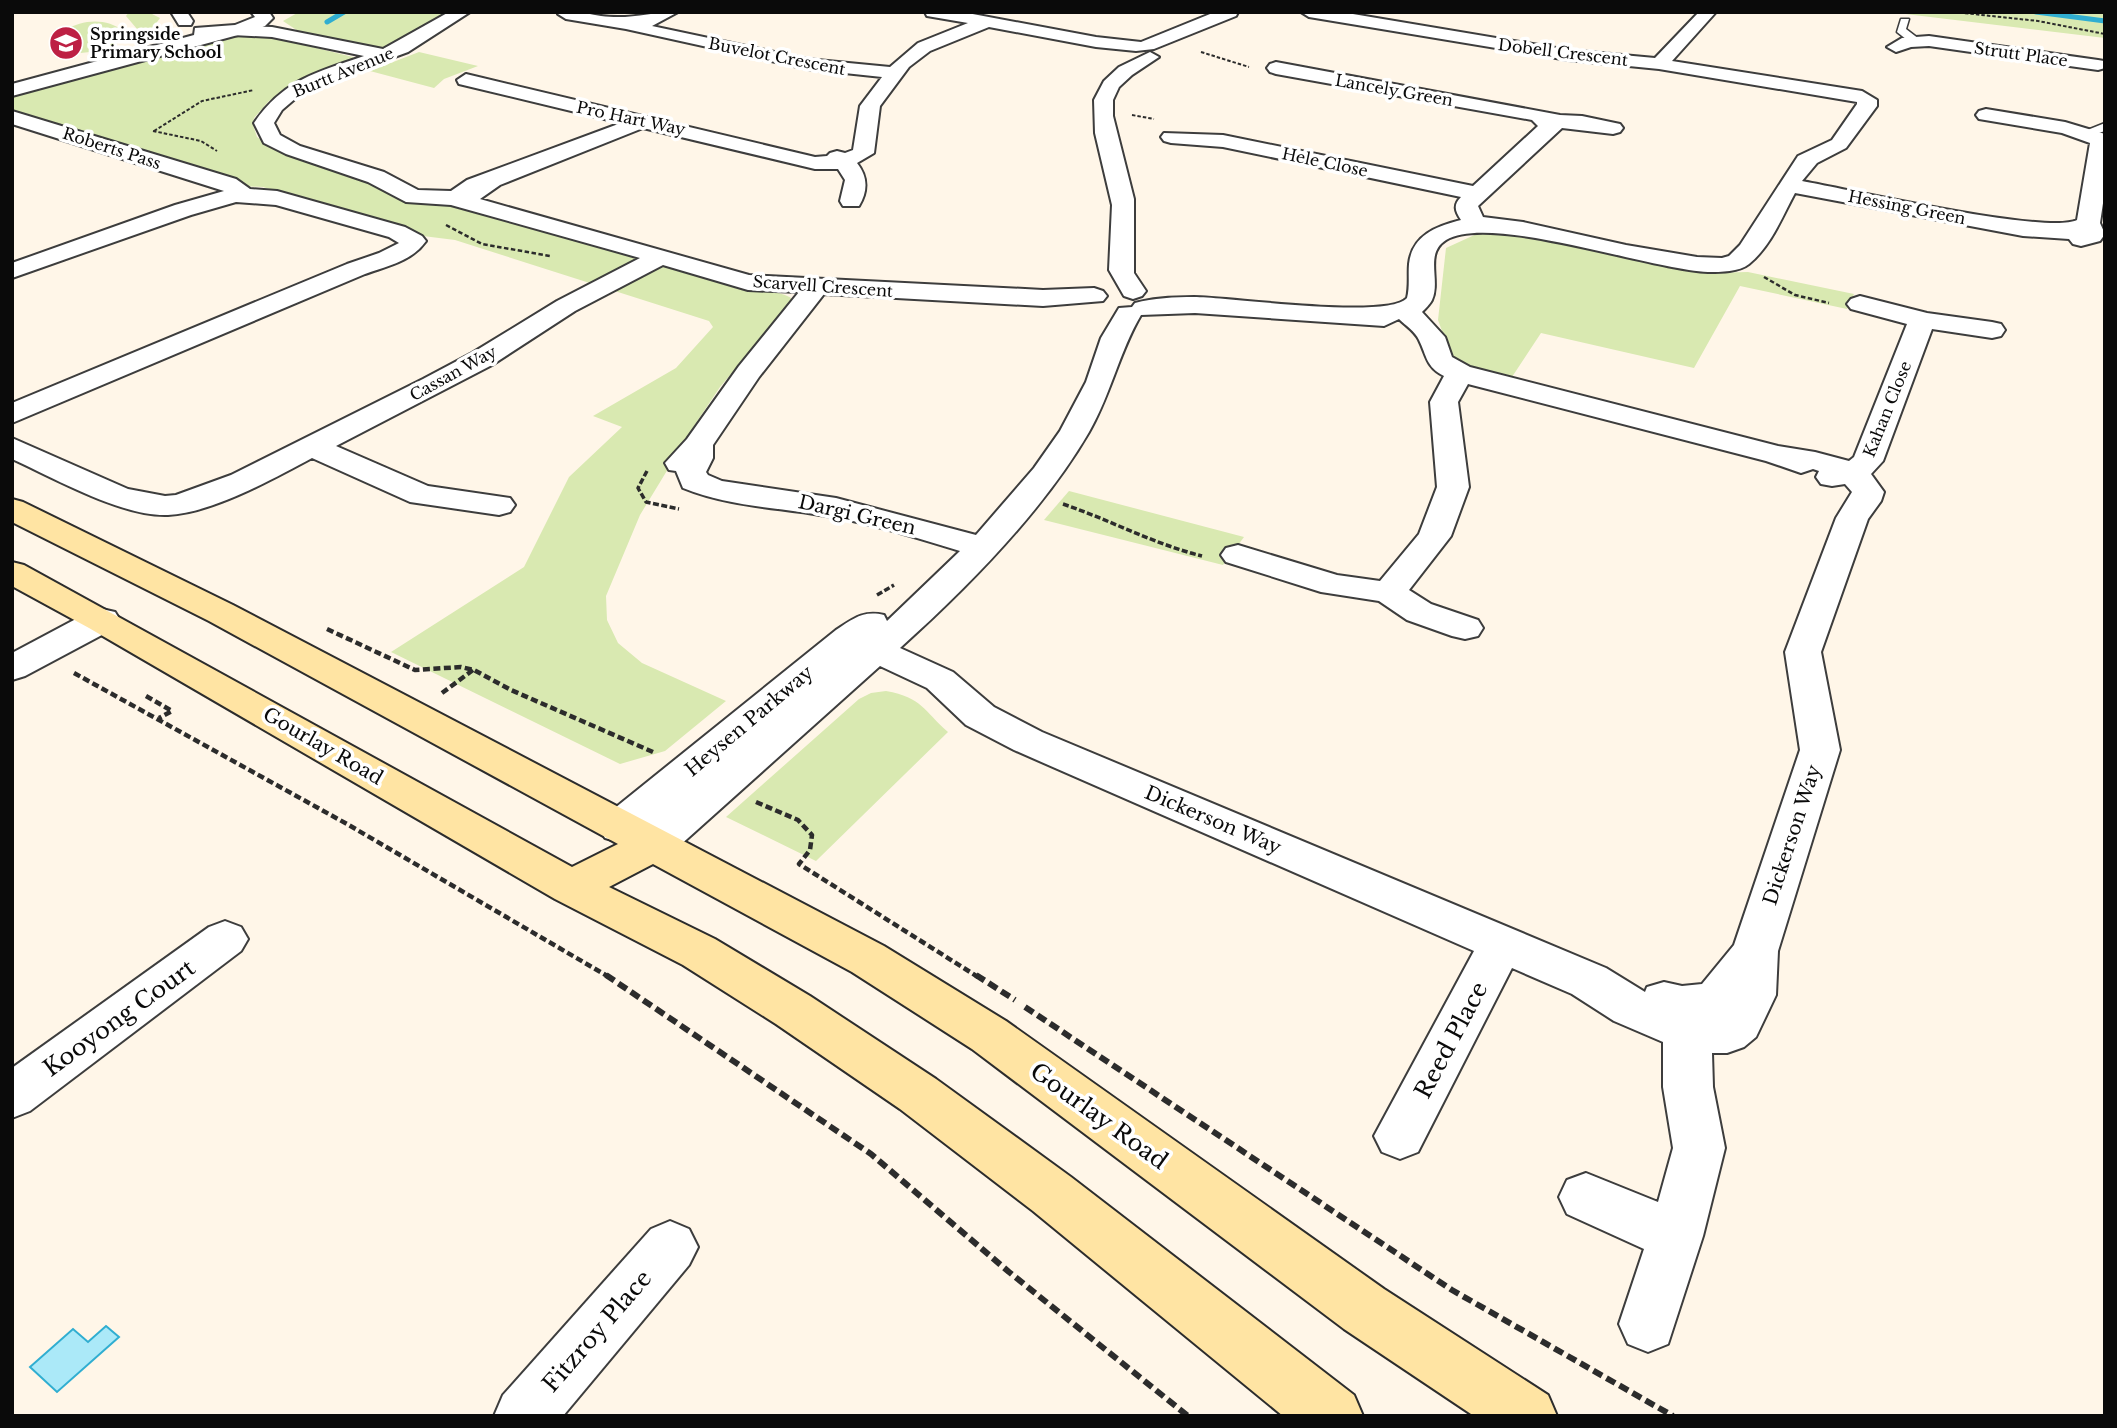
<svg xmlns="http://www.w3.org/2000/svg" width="2117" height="1428" viewBox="0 0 2117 1428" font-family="'Libre Baskerville',serif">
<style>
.green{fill:#d9e9b1}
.water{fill:#abe9f8;stroke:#30aed1;stroke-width:2}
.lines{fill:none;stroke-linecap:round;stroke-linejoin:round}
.stream{stroke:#30aed1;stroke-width:5}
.service-casing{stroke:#3d3d3d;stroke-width:3}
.minor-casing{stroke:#3d3d3d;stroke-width:4}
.tertiary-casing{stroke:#3d3d3d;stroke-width:4}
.secondary-casing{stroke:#2c2c2c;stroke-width:4}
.path-far4{stroke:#2c2c2c;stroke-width:2;stroke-dasharray:3.5 2;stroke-linecap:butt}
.path-far3{stroke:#2c2c2c;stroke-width:2.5;stroke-dasharray:4.5 2.5;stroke-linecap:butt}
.path-far2{stroke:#2c2c2c;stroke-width:3.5;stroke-dasharray:6 2.5;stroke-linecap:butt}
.path-far1{stroke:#2c2c2c;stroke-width:4.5;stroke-dasharray:7 3.5;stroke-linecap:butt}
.path{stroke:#2c2c2c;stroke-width:6;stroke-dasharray:10 5;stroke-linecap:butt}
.service{fill:#fff;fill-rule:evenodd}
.minor{fill:#fff;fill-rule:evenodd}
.tertiary{fill:#fff;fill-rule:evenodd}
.secondary{fill:#ffe4a3;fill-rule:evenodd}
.labels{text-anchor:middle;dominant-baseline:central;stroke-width:7;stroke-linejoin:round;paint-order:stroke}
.far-poi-label{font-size:16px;font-weight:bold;fill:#0a0a0a;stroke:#fff;text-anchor:start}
.far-street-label{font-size:16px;fill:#0a0a0a;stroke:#fff}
.street-label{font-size:19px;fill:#0a0a0a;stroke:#fff}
.near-street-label{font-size:23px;fill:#0a0a0a;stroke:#fff}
</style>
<rect width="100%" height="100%" fill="#fff6e8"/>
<g class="green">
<path d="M129,12H148L160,18L149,33L90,52L71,54L58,41L74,37L66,30C82,19 108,18 123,31L137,29L126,16Z"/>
<polygon points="299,12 451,12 386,48 372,49 301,33 283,21"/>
<polygon points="2105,12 2105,38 1897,13 1897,12"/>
<path d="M234,34L264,35L357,58L295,85L269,101L254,118L253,125L257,137L283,154L341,171L388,193L447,202L697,276C714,280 783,291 791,298V303L720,387L696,423L640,515L606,596L607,620L618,643L642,663L726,701L665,751L620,764L391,652L524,567L569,477L622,427L593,416L676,368L713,327L709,321L455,240L423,236L263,187L240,186L12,112V94Z"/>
<polygon points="419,52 478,66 444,79 434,88 370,71"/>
<polygon points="1481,232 1528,234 1708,273 1748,272 1854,294 1847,309 1740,286 1694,368 1541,333 1510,380 1455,367 1438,320 1446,248"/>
<polygon points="1069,491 1244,537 1223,565 1044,520"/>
<path d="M886,691C923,698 923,710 948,732L816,861L726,817L859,699L871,693Z"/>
</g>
<polygon class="water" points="106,1326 119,1337 57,1392 30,1367 73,1329 88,1342"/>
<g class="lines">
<g class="stream">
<polyline points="2036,12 2105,21"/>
<polyline points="327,22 344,12"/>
</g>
<g class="service-casing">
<g id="service">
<polygon points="1901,19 1909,19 1906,29 1919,39 1919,43 1911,43 1897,32"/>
<polygon points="2105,123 2105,131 2086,137 2080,133"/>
</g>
</g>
<g class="minor-casing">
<g id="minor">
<polygon points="171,12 187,12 193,21 191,25 179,25"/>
<path d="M449,12H470L408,52L313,87L296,98L282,110L274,123L280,135L300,146L384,172L418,190L451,191L467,180L621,123L459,84L457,80L466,74L815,157L827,156L830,153L837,151L845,153L853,150L860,106L882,77L807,69L626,29L566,19L558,14C571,9 587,14 601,16C630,20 650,12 678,12L652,26L807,59L890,67L918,43L968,23L927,16L925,12H962L1096,37L1141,42L1215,12H1238L1236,16L1154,49L1136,51L1096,47L989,27L930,51L909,67L880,106L874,153L857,163C868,177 868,191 859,206H843L840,201L845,180L838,169H815L643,128L500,185L480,199L749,275L1043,290L1094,288L1103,291L1107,296L1103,301L1043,306L824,294L759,377L713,445V458L706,472L708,475L722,481L836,498L976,535L1034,468L1060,431L1086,382L1101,338L1119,308L1132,307L1135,303C1153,298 1175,297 1194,297C1230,297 1387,320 1407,298C1410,286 1408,275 1409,264C1412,235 1437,226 1461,220C1455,211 1453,205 1461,197L1223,147L1171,143L1164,141L1161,137L1164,133L1223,135L1473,186L1538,126L1532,120L1276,74L1270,72L1267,68L1270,64L1276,62L1560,115L1582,116L1620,124L1623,128L1620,132L1613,134L1562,128L1478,206L1483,217L1523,222L1626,245L1697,257L1722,258L1729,256L1740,245L1798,156L1832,140L1857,104V102L1659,69L1568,60L1309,17L1301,12H1341L1568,50L1655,58L1699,12H1716L1672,61L1862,91L1877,100V106L1846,148L1817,163L1802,181C1847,189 2047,235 2077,220L2090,143L2062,133L1979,119L1976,115L1979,111L1986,109L2065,122L2105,134V190L2100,223L2105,234L2100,241L2081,246L2073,244L2069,239L2023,236L1795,193C1782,217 1771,246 1749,264C1739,272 1721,272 1708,272C1647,269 1490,213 1446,240C1424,254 1441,280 1432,300C1430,304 1425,309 1422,312L1445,337L1452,357L1470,367L1778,446L1815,452L1849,461L1854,457L1907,324L1851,309L1847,304L1851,299L1860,296L1927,313L1992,322L2001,324L2005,330L2001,336L1992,338L1932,329L1883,461L1871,474L1884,492L1881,501L1868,519L1821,652L1840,750L1778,951L1776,995L1756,1037L1744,1047L1727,1053H1712L1713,1087L1725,1148L1703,1236L1668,1344L1648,1352L1628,1344L1619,1324L1644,1249L1567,1214L1559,1197L1567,1180L1586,1173L1658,1202L1673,1148L1663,1087V1042L1614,1021L1572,994L1512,968L1418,1152L1400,1159L1382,1152L1374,1136L1474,951L1014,750L966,725L927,688L880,666L668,856L653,860L638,856L632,845L637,836L620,842L605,838L599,827L605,816L836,630C853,619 863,610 884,615L887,621L960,551C914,537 867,522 820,515C773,507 727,506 683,488L676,471L669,470L665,463L687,439L739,366L799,292L748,290L663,265L575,311L492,365L336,446L428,486L510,498L515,505L510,512L499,515L410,502L312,458C273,479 212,513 168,515C122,517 54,478 12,459V438L128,489L165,496L176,495L231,475L423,379L472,353L557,301L640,258L451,205L406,202L368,182L286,154L264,143L254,123C283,80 317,72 364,56L272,37L232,35L223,30L226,26L272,27L383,49ZM1195,313L1384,326L1399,319C1406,326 1415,331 1419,340C1427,356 1426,367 1444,376L1430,402L1437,487L1419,534L1380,581L1337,575L1238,545L1226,548L1221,555L1226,562L1321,592L1379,601L1407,620L1452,636L1465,639L1478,636L1483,628L1478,620L1431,604L1409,590L1451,536L1469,487L1458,402L1468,384L1766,461L1801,473L1813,469L1819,471L1816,477L1821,484L1832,486L1845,484L1852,492L1836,518L1785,652L1800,750L1734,945L1702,984L1682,986L1664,982L1647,987L1645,992L1606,968L1042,732L994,707L953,672L900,648C969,586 1043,511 1089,432C1111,394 1119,352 1141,315Z"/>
<polygon points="1929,36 2098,60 2104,61 2105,68 2098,70 1929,46 1911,47 1896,52 1887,47 1902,38"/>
<polygon points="1150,52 1159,57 1132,75 1119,87 1113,100 1113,116 1134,199 1134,273 1146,291 1142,296 1133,299 1124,296 1109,270 1112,205 1095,133 1094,100 1104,81 1119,67"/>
<path d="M12,111L236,179L250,189L277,191L405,227L422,236L426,241C411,262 387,266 365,274L12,423V403L347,264L379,253L399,243L389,237L276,205L236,202L191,215L12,278V263L175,205L224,191L12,124Z"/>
<polygon points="102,609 115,612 120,620 115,628 25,676 12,680 12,653 89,612"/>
<polygon points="225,921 241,927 248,939 241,951 30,1111 12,1118 12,1068 209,927"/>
<polygon points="670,1221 689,1229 698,1247 689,1265 563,1416 494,1416 503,1395 651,1229"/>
</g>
</g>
<g class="tertiary-casing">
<polygon id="tertiary" points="251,12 269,12 273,18 265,26 249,32 12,96 12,84 194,35 195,28 235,25 255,17"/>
</g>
<g class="secondary-casing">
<polygon id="secondary" points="12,499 23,502 233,605 884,946 1006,1021 1384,1289 1548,1395 1557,1416 1474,1416 1344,1329 972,1049 852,972 653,864 609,887 715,939 810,996 936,1079 1071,1177 1354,1395 1363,1416 1283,1416 1033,1211 900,1109 776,1024 683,965 555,899 89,628 12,586 12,562 24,565 572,867 618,844 209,621 12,522"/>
</g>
<g class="path-far4">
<polyline points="1954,12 2038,21 2105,34"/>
<polyline points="1201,52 1249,67"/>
<polyline points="1132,115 1154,119"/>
<polyline points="153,131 201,141 217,151"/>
<polyline points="154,131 202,101 254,90"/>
</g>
<g class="path-far3">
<polyline points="446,225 482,244 550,256"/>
<polyline points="1764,277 1795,295 1829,303"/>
</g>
<g class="path-far2">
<polyline points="647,471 638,488 646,502 679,509"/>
<path d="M1063,504C1110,520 1154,544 1202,556"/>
<polyline points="877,595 894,585"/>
</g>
<g class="path-far1">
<polyline points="327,629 415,670 461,667 474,670 511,690 653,752"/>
<polyline points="74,673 347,824 609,977"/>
<polyline points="442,693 473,670"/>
<polyline points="146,696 172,711 159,718"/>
<polyline points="756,802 798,820 812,835 810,850 799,864 978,977"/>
</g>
<g class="path">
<polyline points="606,975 871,1154 1009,1272 1188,1416"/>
<polyline points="976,975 1015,1000"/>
<polyline points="1025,1007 1452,1290 1673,1416"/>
</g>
<use href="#service" class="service"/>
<use href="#minor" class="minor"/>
<use href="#tertiary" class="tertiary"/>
<use href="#secondary" class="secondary"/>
</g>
<defs>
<g id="school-disc" transform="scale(1.75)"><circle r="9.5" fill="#bd2044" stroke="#fff"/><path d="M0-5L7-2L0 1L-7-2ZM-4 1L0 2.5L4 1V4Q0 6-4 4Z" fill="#fff"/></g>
</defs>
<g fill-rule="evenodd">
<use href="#school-disc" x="66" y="43"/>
</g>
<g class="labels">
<g class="far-poi-label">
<text x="90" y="34">Springside<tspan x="90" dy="18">Primary School</tspan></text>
</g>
<g class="far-street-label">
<text transform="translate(1563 52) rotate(7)">Dobell Crescent</text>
<text transform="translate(2021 54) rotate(8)">Strutt Place</text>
<text transform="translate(777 56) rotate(11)">Buvelot Crescent</text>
<text transform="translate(343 72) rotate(-22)">Burtt Avenue</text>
<text transform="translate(1394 90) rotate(10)">Lancely Green</text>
<text transform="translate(631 118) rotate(12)">Pro Hart Way</text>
<text transform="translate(112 148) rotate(18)">Roberts Pass</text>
<text transform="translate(1325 162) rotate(12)">Hele Close</text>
<text transform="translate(1907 207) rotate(11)">Hessing Green</text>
<text transform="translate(823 286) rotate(4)">Scarvell Crescent</text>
<text transform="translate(453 373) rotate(-29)">Cassan Way</text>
<text transform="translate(1887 409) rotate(-68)">Kahan Close</text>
</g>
<g class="street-label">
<text transform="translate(857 515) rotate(13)">Dargi Green</text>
<text transform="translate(749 721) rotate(-40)">Heysen Parkway</text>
<text transform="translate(323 746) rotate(30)">Gourlay Road</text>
<text transform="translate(1213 820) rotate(23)">Dickerson Way</text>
<text transform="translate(1792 835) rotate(-72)">Dickerson Way</text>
</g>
<g class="near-street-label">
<text transform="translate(119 1018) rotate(-36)">Kooyong Court</text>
<text transform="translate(1451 1040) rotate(-62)">Reed Place</text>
<text transform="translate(1099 1116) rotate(36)">Gourlay Road</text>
<text transform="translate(597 1331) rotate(-49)">Fitzroy Place</text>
</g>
</g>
<rect width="2117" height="1428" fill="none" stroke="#0a0a0a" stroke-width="28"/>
</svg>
